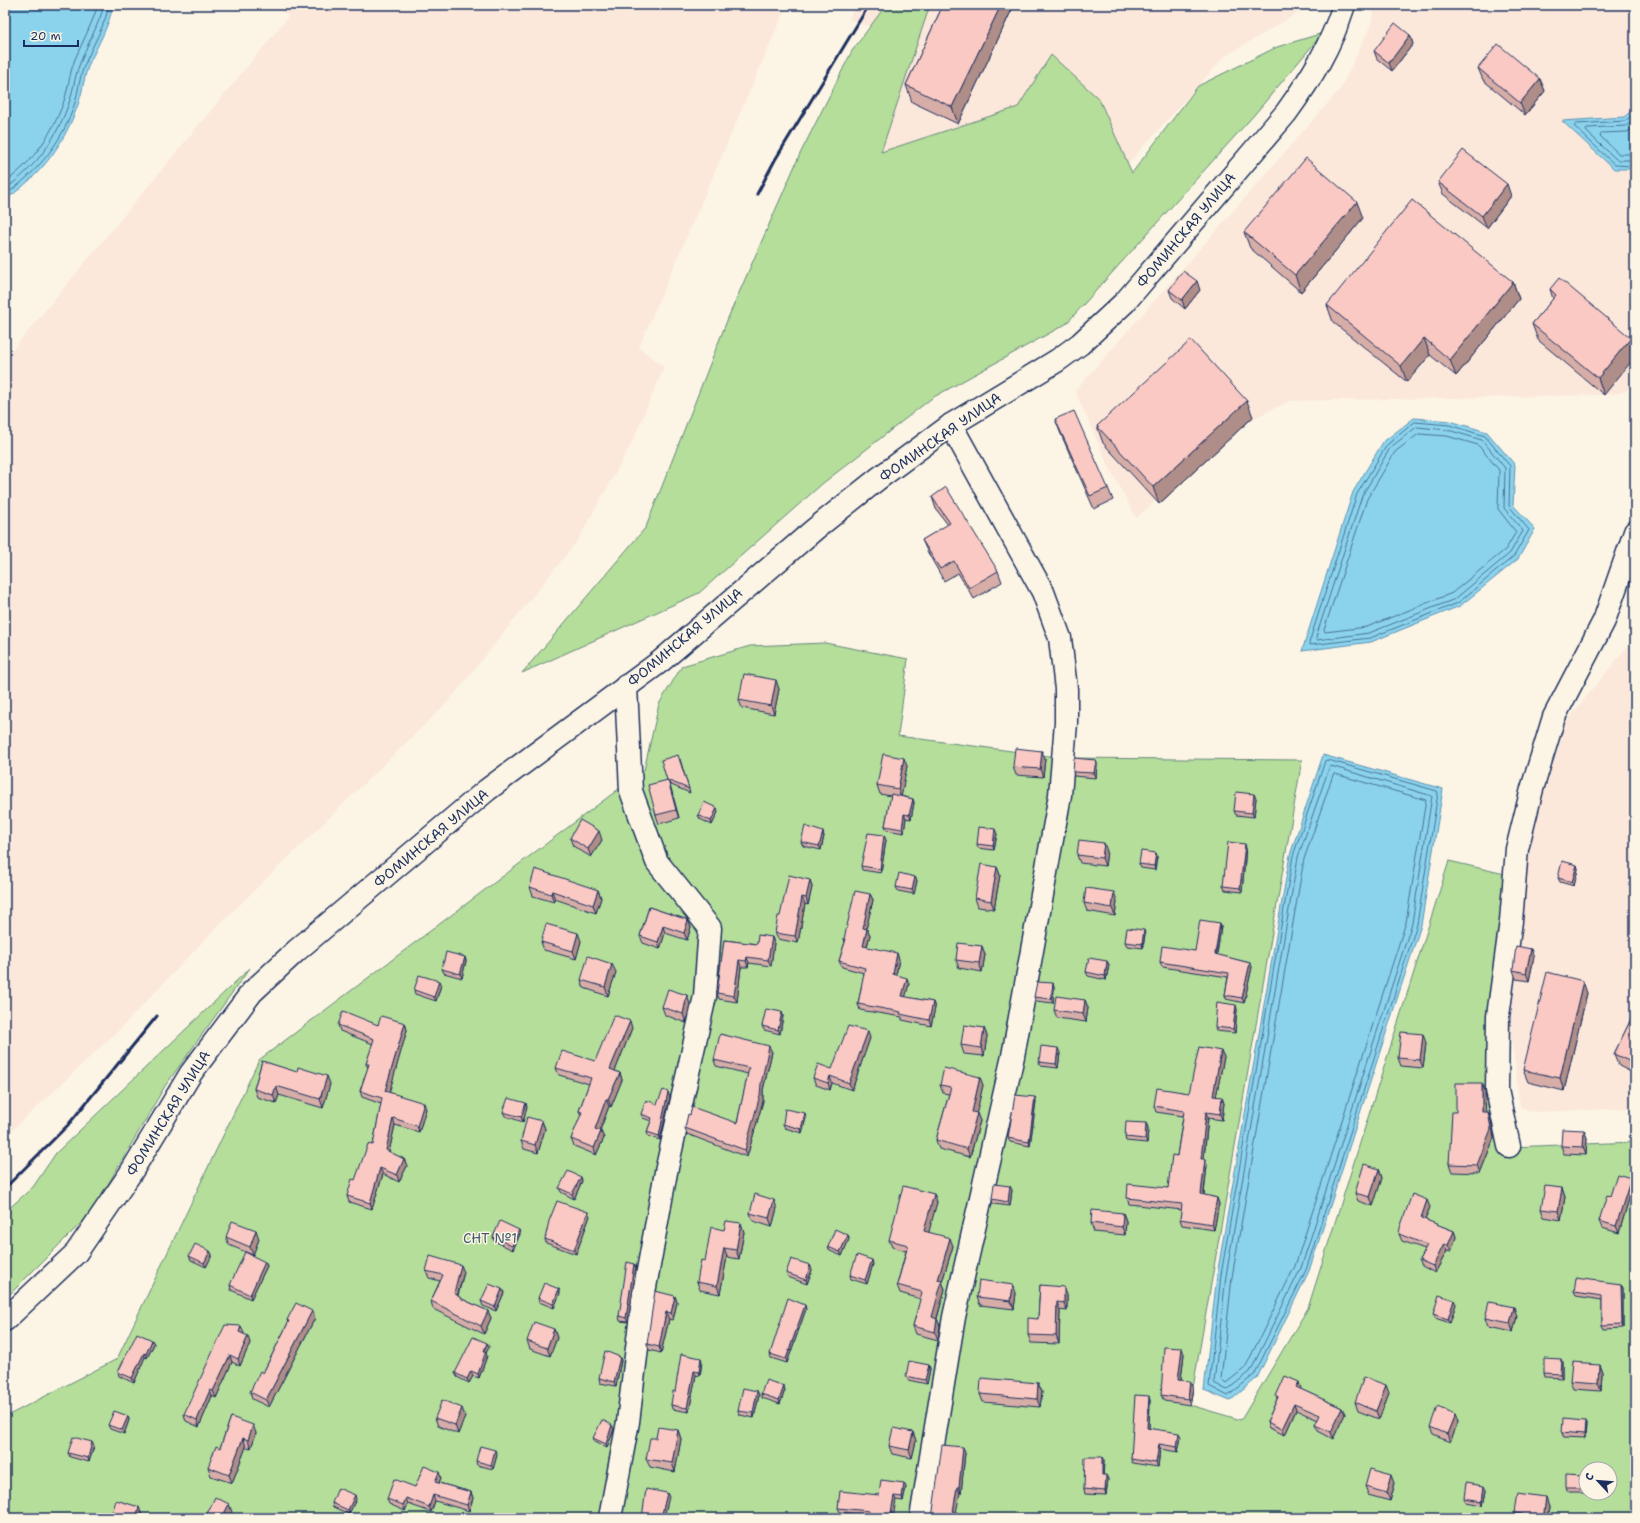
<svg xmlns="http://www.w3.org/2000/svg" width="1640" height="1523" viewBox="0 0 1640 1523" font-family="'Shantell Sans',sans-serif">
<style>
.built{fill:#fbe8db}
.green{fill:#b4de9a;stroke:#68867c;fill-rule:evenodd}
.water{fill:#8bd3ec;stroke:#5e91b3}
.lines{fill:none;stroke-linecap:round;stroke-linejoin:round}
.shore{stroke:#487197;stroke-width:1}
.minor-casing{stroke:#1b2f5e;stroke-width:25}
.minor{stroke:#fcf5e5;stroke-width:22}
.rail{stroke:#1b2f5e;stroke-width:3}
.wall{fill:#d7ada8;stroke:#1b2f5e}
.shaded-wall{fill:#af8d88;stroke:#1b2f5e}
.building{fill:#fac9c3;stroke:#1b2f5e}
.labels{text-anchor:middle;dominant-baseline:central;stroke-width:3;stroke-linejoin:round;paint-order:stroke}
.street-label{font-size:14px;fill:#1b2f5e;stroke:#fcf5e5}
.park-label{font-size:14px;fill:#415b6d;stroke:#fcf5e5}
</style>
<rect width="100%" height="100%" fill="#fcf5e5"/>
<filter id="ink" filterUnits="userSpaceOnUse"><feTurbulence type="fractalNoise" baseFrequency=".025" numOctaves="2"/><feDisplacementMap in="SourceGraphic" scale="8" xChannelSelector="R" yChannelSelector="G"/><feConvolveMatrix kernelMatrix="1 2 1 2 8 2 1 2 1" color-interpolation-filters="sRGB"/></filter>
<g filter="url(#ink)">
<g class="built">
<polygon points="271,5 787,5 639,347 664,367 632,443 578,540 450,700 217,927 122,1027 5,1137 5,359 289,16"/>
<polygon points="855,5 1311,5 1224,57 1070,228 834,184 870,27 849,19"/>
<polygon points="1375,5 1635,5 1635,383 1625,392 1604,395 1289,401 1255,418 1237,430 1136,518 1107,463 1075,391 1341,88 1371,24"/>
<polygon points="1635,631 1635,1108 1535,1112 1520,1107 1509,1019 1534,813 1547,785 1566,722 1631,642"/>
</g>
<g class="green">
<polygon points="886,5 930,5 881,152 1018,107 1051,55 1099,99 1132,173 1198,86 1277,47 1323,33 1254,115 1066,324 932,398 822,484 699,593 522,673 646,527 728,318 800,154 852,51"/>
<path d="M825,643L908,659L898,736L1064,758L1302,760L1190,1405L1241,1420L1308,1308L1449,861L1509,875L1493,1030L1511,1147L1635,1142V1518H5V1417L117,1359L259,1060L644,770L659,704L682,666L750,646ZM1586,1469H1610V1493H1586Z"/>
<polygon points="250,968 165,1086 92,1212 5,1299 5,1212 33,1187 56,1153"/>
</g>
<g class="water">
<path d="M5,5H113C109,26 98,45 89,64C84,76 83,90 79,102C64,145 42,174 5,200Z"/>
<polygon points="1635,108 1635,169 1614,169 1562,121 1624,117"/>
<polygon points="1414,418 1450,421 1487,432 1515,465 1513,505 1535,529 1518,559 1460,606 1371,642 1302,651 1353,492 1383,442"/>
<polygon points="1323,755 1443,789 1421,925 1309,1271 1257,1378 1230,1401 1204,1390 1217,1275 1290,855"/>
</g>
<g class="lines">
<g class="shore">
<polyline points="1635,113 1625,121 1576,124 1574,126 1615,165 1635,166"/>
<polyline points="1635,120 1626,126 1587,128 1586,131 1617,160 1635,160"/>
<polyline points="1635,128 1627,132 1602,133 1600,136 1619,154 1635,154"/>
<path d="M5,182C34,162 54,131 65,98C69,85 70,71 75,59C83,41 92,24 98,5"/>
<path d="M5,189C37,167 58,136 70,100C74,87 75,74 81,61C88,42 99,25 104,5"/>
<path d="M5,195C38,172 65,139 76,99C79,87 80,75 85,64C93,44 105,26 109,5"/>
<polygon points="1415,422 1449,425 1485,436 1510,466 1509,506 1529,530 1514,556 1458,603 1370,638 1310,645 1309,643 1357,494 1387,445"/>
<polygon points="1417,427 1448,430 1482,440 1505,468 1504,508 1523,531 1510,553 1455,599 1369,633 1317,640 1316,637 1362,496 1390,448"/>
<polygon points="1419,434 1447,436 1478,445 1499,470 1498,509 1516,532 1506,549 1452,593 1367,627 1325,632 1324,630 1367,499 1395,452"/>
<polygon points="1328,760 1437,791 1438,793 1417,924 1306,1270 1254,1375 1228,1396 1209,1386 1221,1275 1293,856 1325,761"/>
<polygon points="1331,766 1432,796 1412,923 1301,1268 1250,1372 1227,1390 1214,1383 1226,1276 1298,857 1329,768"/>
<polygon points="1335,774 1426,800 1406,922 1295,1266 1245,1368 1226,1383 1221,1379 1232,1277 1304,859 1333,775"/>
</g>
<g class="minor-casing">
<g id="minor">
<polyline points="1509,1146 1497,1090 1498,1016 1511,921 1517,849 1532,789 1554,717 1604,621 1635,532"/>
<path d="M5,1320L76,1253L130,1174L191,1073L252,992L296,951L487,790L661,661L815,529L879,478L951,425L1058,360L1080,344L1125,302L1286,113C1312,77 1330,48 1344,5"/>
<polyline points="610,1518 628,1422 643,1298 666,1172 705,996 710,928 657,862 631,791 626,686"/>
<polyline points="921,1518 954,1317 1013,1056 1060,795 1066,723 1066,689 1060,638 1043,592 951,425"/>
</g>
</g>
<use href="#minor" class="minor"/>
<g class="rail">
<polyline points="757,194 775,160 869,5"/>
<polyline points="5,1188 68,1125 157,1016"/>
</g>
</g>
<g class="wall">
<polygon points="943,5 1014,5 958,124 912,102 906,85"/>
<polygon points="1410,35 1413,44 1392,71 1377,59 1374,51"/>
<polygon points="1478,68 1540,79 1545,91 1525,115 1483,80"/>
<polygon points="1438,182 1511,196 1487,228 1443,194"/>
<polygon points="1363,218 1301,292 1250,248 1244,232"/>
<polygon points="1513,282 1519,299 1456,376 1430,355 1407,382 1333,322 1327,305"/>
<polygon points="1550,289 1631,338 1604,395 1538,340 1532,324 1553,299"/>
<polygon points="1169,290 1200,290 1185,309 1172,298"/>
<polygon points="1253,417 1159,504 1103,443 1097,426"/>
<polygon points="1055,419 1108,488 1113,500 1094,509 1060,432"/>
<polygon points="932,497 998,571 1002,582 974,599 958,573 944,581 927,551 922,540 948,525 936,509"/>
<polygon points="779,689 774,714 742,708 739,700"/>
<polygon points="680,759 690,793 669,784 679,818 659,824 656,815 667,780"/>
<polygon points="1045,759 1043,777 1016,775 1013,767"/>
<polygon points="1096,760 1097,764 1096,778 1074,776 1073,772"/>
<polygon points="907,766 901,796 913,799 914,803 911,819 906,818 904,833 887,830 885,826 891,796 880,794 877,785"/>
<polygon points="1256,798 1254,817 1236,815 1234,811"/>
<polygon points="717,808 718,812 712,825 700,819 698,815"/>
<polygon points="997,834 994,850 978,848 977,844"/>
<polygon points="824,836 821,850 803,846 801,842"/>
<polygon points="570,838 602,840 591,857 573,846"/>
<polygon points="886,840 881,873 862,870 861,866"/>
<polygon points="1246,848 1242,892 1225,890 1223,886"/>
<polygon points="1107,851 1105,866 1080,863 1077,855"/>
<polygon points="1156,853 1157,857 1155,870 1141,868 1139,864"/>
<polygon points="1577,865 1578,869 1574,886 1560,882 1558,878"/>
<polygon points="997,867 1000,875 994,909 978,907 975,898"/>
<polygon points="915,877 917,881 914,894 898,891 896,887"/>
<polygon points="810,880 812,887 808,905 805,904 798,943 778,939 775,933 780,916"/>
<polygon points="530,887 598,890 601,898 596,913 555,899 554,902 533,896"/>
<polygon points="870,894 873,900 866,929 867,929 870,935 867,947 899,959 896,975 909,984 905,997 933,1002 935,1008 931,1026 902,1020 902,1017 860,1010 858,1004 864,973 842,967 839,961 845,942 844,939"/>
<polygon points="1117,901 1115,916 1087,911 1084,903"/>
<polygon points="649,907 688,920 691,927 687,940 665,933 660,949 643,943 640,936"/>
<polygon points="1220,923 1221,927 1217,955 1250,963 1252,967 1244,1003 1226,999 1225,995 1228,977 1162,967 1160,962 1195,951"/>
<polygon points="1145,934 1143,948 1127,946 1125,942"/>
<polygon points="772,937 774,943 771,966 749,963 748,967 741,967 737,1002 719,999 717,993 724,940 757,944"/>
<polygon points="581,941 576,959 544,950 541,942"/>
<polygon points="982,946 985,955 982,972 959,968 956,960"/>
<polygon points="465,957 466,961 462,978 444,973 442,969"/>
<polygon points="1534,957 1529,981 1516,979 1513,970"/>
<polygon points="1107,961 1109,965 1106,980 1088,976 1086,972"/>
<polygon points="616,972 608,996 584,988 581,980"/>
<polygon points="439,981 441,985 436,1001 415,994 414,990"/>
<polygon points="1053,983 1054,988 1053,1003 1036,1001 1034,997"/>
<polygon points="1587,993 1564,1091 1528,1082 1523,1070"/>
<polygon points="1085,1000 1088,1008 1086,1022 1057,1018 1054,1010"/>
<polygon points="690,1004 686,1023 665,1015 662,1007"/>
<polygon points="1237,1009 1235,1033 1216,1031 1215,1027"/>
<polygon points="1635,1011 1635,1074 1619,1066 1614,1054"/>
<polygon points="782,1012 783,1016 780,1034 764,1030 762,1026"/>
<polygon points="405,1023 407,1030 389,1092 426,1109 419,1132 395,1125 389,1152 404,1159 407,1166 399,1182 383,1174 372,1209 349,1202 347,1196 373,1145 381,1104 362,1097 360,1091 368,1068 366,1064 373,1044 340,1031 338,1025 378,1025"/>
<polygon points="632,1028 615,1071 620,1073 622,1080 611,1107 609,1106 600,1130 604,1138 596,1155 574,1146 571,1139 581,1116 579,1111 589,1084 559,1075 556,1068 595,1061"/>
<polygon points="984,1028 987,1036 984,1056 964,1054 961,1045"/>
<polygon points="870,1038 852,1090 832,1083 830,1090 816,1085 813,1078 832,1069"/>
<polygon points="1426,1043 1423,1068 1401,1066 1398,1058"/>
<polygon points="1221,1051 1224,1057 1216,1096 1224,1103 1222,1120 1208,1118 1204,1159 1207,1165 1204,1195 1217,1198 1219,1204 1214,1230 1182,1225 1180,1219 1182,1210 1129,1204 1127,1198 1168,1188 1177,1156 1183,1116 1156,1112 1154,1106 1189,1093"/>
<polygon points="772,1052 763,1090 763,1101 747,1157 687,1134 685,1128 737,1123 748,1074 716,1066 714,1060"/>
<polygon points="1060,1053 1058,1068 1041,1066 1039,1062"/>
<polygon points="262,1061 330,1084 323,1108 279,1095 276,1103 257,1097 254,1089"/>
<polygon points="1482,1083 1485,1091 1485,1112 1488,1112 1491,1120 1494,1138 1480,1173 1452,1172 1449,1164 1456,1112"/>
<polygon points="940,1085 983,1085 976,1113 980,1121 970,1157 939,1149 936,1140 949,1094 943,1093"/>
<polygon points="670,1097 660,1140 648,1136 647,1132 651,1121 643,1118 641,1114"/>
<polygon points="1035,1097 1036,1101 1030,1146 1010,1142 1008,1138"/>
<polygon points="527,1107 523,1122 505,1116 503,1112"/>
<polygon points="806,1118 802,1133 785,1128 783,1124"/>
<polygon points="542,1121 545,1129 538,1153 524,1149 521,1141"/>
<polygon points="1146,1123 1148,1128 1147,1143 1126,1141 1125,1137"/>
<polygon points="1584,1130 1587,1138 1586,1155 1564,1154 1561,1146"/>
<polygon points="1379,1169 1382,1178 1373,1206 1358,1201 1355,1193"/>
<polygon points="581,1177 582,1181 574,1199 561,1192 559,1188"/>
<polygon points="1633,1185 1619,1233 1602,1228 1599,1221 1610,1196"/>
<polygon points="1562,1188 1565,1197 1561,1220 1544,1217 1541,1209"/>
<polygon points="1012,1190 1010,1206 993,1204 992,1199"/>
<polygon points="934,1194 937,1202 928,1232 953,1246 942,1282 945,1289 937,1319 940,1326 938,1340 916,1334 913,1326 921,1299 900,1293 897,1285 906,1251 892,1247 889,1240"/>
<polygon points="1430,1207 1425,1220 1454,1231 1456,1237 1451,1252 1447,1251 1435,1273 1422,1266 1419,1260 1425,1249 1402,1241 1399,1234"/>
<polygon points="777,1208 772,1227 753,1221 750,1213"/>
<polygon points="1123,1213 1126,1221 1125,1235 1094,1232 1091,1223"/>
<polygon points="590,1216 576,1254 546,1243 545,1239"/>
<polygon points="519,1230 520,1234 513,1250 494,1241 493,1237"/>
<polygon points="724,1230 744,1232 739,1259 727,1257 720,1294 700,1290 697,1282 705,1261"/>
<polygon points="848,1235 849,1239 842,1256 830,1251 828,1247"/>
<polygon points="226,1237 259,1239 253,1255 229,1245"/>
<polygon points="210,1251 212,1255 206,1267 191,1260 189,1256"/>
<polygon points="265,1262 267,1266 251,1299 231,1290 230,1285"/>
<polygon points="634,1264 636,1268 628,1322 620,1321 619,1316"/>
<polygon points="873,1264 867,1284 851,1279 850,1275"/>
<polygon points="810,1265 812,1270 807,1284 788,1277 786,1273"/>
<polygon points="426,1271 464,1272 458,1296 462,1299 488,1311 491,1318 484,1334 433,1309 431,1301 440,1281 429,1278"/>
<polygon points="1621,1284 1623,1288 1623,1328 1604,1329 1602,1325 1602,1300 1576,1296 1574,1292"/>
<polygon points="1040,1285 1067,1295 1067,1311 1060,1310 1059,1344 1031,1343 1028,1335 1038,1319"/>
<polygon points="502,1289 504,1293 496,1311 483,1306 481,1301"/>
<polygon points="559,1289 560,1293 554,1308 539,1302 538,1298"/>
<polygon points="1016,1293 1014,1309 980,1305 977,1297"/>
<polygon points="675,1296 677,1302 673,1320 669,1319 661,1353 649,1350 647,1344"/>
<polygon points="1456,1304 1450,1323 1435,1318 1433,1314"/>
<polygon points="806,1309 787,1363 771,1358 770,1354"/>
<polygon points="1517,1316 1513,1332 1488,1327 1485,1318"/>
<polygon points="315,1318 269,1407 252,1399 250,1392 263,1373 288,1323 287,1320"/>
<polygon points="554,1329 557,1338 550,1356 530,1349 527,1341"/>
<polygon points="244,1333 243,1334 250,1343 240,1366 232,1362 216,1398 212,1396 199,1427 186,1421 184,1414"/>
<polygon points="152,1340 154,1344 147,1358 145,1357 134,1383 119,1376 118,1372"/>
<polygon points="487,1343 489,1347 486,1353 487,1356 479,1378 473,1376 469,1383 457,1377 455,1373"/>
<polygon points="1184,1354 1181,1380 1193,1388 1190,1405 1164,1401 1161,1395"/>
<polygon points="620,1357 621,1361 616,1386 600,1383 599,1378"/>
<polygon points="701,1358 702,1362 700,1376 696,1375 689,1412 672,1409 671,1405 675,1392"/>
<polygon points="1561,1359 1562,1363 1562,1378 1545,1377 1544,1373"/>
<polygon points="1599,1364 1602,1372 1601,1391 1573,1389 1570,1381"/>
<polygon points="929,1365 930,1369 927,1384 908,1380 906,1376"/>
<polygon points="1038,1383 1042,1392 1040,1407 983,1402 980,1394"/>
<polygon points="1301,1388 1300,1389 1342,1408 1345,1414 1333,1439 1318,1431 1315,1425 1318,1420 1296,1410 1285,1435 1269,1428 1267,1422 1277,1399 1276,1396"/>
<polygon points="1635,1388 1635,1415 1633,1414 1630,1406"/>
<polygon points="785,1390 780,1404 762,1398 761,1394"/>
<polygon points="757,1391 759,1395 754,1418 740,1415 738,1411"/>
<polygon points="1389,1393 1379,1419 1358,1411 1355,1402"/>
<polygon points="1150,1400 1149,1428 1181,1437 1178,1452 1160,1449 1158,1467 1132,1463 1131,1459"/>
<polygon points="1455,1414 1458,1422 1450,1442 1433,1435 1430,1427"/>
<polygon points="128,1416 129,1420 124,1434 110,1429 108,1425"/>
<polygon points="465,1416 458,1434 438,1426 435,1418"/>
<polygon points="231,1417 256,1433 251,1448 246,1447 232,1483 211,1476 208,1467 220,1448"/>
<polygon points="1585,1421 1586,1425 1585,1439 1564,1438 1562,1433"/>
<polygon points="614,1429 607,1448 595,1442 593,1438"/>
<polygon points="678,1430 681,1439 675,1472 650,1467 646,1459 656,1438"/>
<polygon points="913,1432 916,1441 912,1458 892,1454 889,1446"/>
<polygon points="1635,1436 1635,1458 1633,1458 1630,1449"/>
<polygon points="94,1446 89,1462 70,1457 68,1453"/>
<polygon points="965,1453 961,1493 960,1493 932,1518"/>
<polygon points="497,1455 493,1469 477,1465 476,1461"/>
<polygon points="1104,1461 1103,1475 1108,1479 1106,1495 1085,1494 1084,1489"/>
<polygon points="1586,1474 1586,1492 1567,1492 1566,1488"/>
<polygon points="441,1478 439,1483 471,1492 473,1498 469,1511 435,1501 431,1512 408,1504 405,1511 389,1504 387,1499 415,1487"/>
<polygon points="1395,1483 1390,1501 1368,1495 1365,1487"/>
<polygon points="906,1487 903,1501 896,1500 868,1515 840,1512 838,1508 879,1495"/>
<polygon points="1486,1490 1483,1505 1466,1502 1464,1498"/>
<polygon points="356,1499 349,1514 333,1507 332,1503"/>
<polygon points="1548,1507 1546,1518 1516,1518 1514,1513"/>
</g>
<g class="shaded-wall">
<polygon points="1001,5 1014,5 958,124 952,107"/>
<polygon points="1410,35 1413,44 1392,71 1389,63"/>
<polygon points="1540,79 1545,91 1525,115 1520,103"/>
<polygon points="1507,184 1511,196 1487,228 1482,216"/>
<polygon points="1357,202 1363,218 1301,292 1295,275"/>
<polygon points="1197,281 1200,290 1185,309 1182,300"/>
<polygon points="1513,282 1519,299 1456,376 1450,360"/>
<polygon points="1424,338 1430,355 1407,382 1401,366"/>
<polygon points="1631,338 1635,348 1635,357 1604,395 1598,378"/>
<polygon points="1247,401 1253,417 1159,504 1153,487"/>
<polygon points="776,680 779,689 774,714 771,706"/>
<polygon points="1042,751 1045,759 1043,777 1040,769"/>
<polygon points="904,758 907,766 901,798 898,789"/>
<polygon points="1096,760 1097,764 1096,778 1094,773"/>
<polygon points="668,780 671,788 679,818 676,810"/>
<polygon points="1254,794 1256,798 1254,817 1252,813"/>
<polygon points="913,799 914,803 911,819 909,815"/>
<polygon points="717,808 718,812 712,825 711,821"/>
<polygon points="904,814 906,818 904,833 902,829"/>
<polygon points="995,829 997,834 994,850 993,846"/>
<polygon points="599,831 602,840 591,857 588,849"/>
<polygon points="823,832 824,836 821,850 819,846"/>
<polygon points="884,835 886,840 881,873 880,869"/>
<polygon points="1104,843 1107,851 1105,866 1102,858"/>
<polygon points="1245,844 1246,848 1242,892 1240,888"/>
<polygon points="1156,853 1157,857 1155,870 1154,866"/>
<polygon points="1577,865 1578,869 1574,886 1572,882"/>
<polygon points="997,867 1000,875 994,909 991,901"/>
<polygon points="915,877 917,881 914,894 912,890"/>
<polygon points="810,880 812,887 808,905 806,898"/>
<polygon points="598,890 601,898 596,913 593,905"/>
<polygon points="552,891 555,899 554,902 551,894"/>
<polygon points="1114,892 1117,901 1115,916 1112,908"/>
<polygon points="870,894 873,900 865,934 863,928"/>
<polygon points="802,897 805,904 798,943 795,936"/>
<polygon points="688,920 691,927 687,940 684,933"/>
<polygon points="1220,923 1221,927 1216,958 1215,954"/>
<polygon points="663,926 665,933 660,949 658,942"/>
<polygon points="867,929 870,935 865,952 863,946"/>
<polygon points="1144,930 1145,934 1143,948 1142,944"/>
<polygon points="578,933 581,941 576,959 573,951"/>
<polygon points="772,937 774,943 771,966 768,960"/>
<polygon points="982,946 985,955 982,972 979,963"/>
<polygon points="1531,949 1534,957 1529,981 1526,973"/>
<polygon points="897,953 899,959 895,980 893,974"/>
<polygon points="465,957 466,961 462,978 460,974"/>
<polygon points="747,957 749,963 748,967 746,961"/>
<polygon points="739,960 741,967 737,1002 734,996"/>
<polygon points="1107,961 1109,965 1106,980 1105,976"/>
<polygon points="1250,963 1252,967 1244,1003 1242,998"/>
<polygon points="612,964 616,972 608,996 605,987"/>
<polygon points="907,978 909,984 904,1002 902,996"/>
<polygon points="439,981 441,985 436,1001 434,997"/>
<polygon points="1583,981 1587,993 1564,1091 1560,1078"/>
<polygon points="1053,983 1054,988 1053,1003 1051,999"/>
<polygon points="687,995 690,1004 686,1023 683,1014"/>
<polygon points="1085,1000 1088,1008 1086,1022 1083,1014"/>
<polygon points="933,1002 935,1008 931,1026 929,1020"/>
<polygon points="1236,1005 1237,1009 1235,1033 1233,1029"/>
<polygon points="782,1012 783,1016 780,1034 778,1030"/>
<polygon points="630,1021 632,1028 613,1076 610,1069"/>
<polygon points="405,1023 407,1030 388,1097 385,1091"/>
<polygon points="984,1028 987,1036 984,1056 981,1048"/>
<polygon points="868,1031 870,1038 852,1090 849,1083"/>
<polygon points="1423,1034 1426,1043 1423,1068 1420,1060"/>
<polygon points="769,1046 772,1052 763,1090 763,1101 747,1157 745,1150"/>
<polygon points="1058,1048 1060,1053 1058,1068 1056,1064"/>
<polygon points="1221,1051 1224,1057 1215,1102 1213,1096"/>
<polygon points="620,1073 622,1080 611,1107 608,1099"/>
<polygon points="327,1076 330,1084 323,1108 320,1099"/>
<polygon points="830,1076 832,1083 830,1090 828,1083"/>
<polygon points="980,1077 983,1085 975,1120 972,1112"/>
<polygon points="1482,1083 1485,1091 1486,1120 1482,1112"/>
<polygon points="276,1086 279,1095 276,1103 273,1095"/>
<polygon points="668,1092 670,1097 660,1140 659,1136"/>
<polygon points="1035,1097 1036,1101 1030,1146 1029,1142"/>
<polygon points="1222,1097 1224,1103 1222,1120 1220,1114"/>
<polygon points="606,1099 609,1106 598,1136 595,1129"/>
<polygon points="424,1103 426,1109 419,1132 417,1126"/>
<polygon points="526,1103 527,1107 523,1122 521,1117"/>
<polygon points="1206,1112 1208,1118 1203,1165 1201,1159"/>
<polygon points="1488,1112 1491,1120 1494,1138 1480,1173 1477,1165"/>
<polygon points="805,1113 806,1118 802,1133 801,1129"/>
<polygon points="977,1113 980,1121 970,1157 967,1149"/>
<polygon points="393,1118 395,1125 388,1156 386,1150"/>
<polygon points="542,1121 545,1129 538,1153 535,1145"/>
<polygon points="1146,1123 1148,1128 1147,1143 1145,1139"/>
<polygon points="1584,1130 1587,1138 1586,1155 1583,1147"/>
<polygon points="601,1131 604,1138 596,1155 594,1148"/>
<polygon points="404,1159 407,1166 399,1182 397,1175"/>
<polygon points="1205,1159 1207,1165 1203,1200 1201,1194"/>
<polygon points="380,1168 383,1174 372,1209 370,1203"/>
<polygon points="1379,1169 1382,1178 1373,1206 1370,1197"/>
<polygon points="581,1177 582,1181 574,1199 572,1194"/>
<polygon points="1631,1178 1633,1185 1619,1233 1616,1226"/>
<polygon points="1010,1186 1012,1190 1010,1206 1008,1202"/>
<polygon points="1562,1188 1565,1197 1561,1220 1558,1211"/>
<polygon points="934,1194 937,1202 927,1239 924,1231"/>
<polygon points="1217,1198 1219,1204 1214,1230 1212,1224"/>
<polygon points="774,1200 777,1208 772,1227 769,1218"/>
<polygon points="1427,1200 1430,1207 1423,1225 1421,1218"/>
<polygon points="588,1212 590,1216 576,1254 574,1250"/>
<polygon points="1123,1213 1126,1221 1125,1235 1122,1227"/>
<polygon points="741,1223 744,1232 739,1259 736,1250"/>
<polygon points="256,1230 259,1239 253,1255 250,1247"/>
<polygon points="519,1230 520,1234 513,1250 512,1246"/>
<polygon points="1454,1231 1456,1237 1451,1252 1448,1245"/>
<polygon points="848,1235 849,1239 842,1256 840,1252"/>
<polygon points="950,1238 953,1246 942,1282 945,1289 935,1325 932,1317 938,1280"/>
<polygon points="1444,1244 1447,1251 1435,1273 1433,1266"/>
<polygon points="724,1248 727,1257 720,1294 717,1286"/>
<polygon points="210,1251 212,1255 206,1267 204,1263"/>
<polygon points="872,1260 873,1264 867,1284 865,1280"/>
<polygon points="265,1262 267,1266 251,1299 250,1295"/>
<polygon points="634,1264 636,1268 628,1322 626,1318"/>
<polygon points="461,1265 464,1272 456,1300 454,1293"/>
<polygon points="810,1265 812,1270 807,1284 806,1280"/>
<polygon points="1621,1284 1623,1288 1623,1328 1622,1324"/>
<polygon points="1013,1285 1016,1293 1014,1309 1011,1301"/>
<polygon points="1064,1287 1067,1295 1067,1311 1064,1303"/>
<polygon points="502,1289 504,1293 496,1311 495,1307"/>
<polygon points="559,1289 560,1293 554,1308 553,1304"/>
<polygon points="675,1296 677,1302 673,1320 671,1313"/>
<polygon points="1454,1300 1456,1304 1450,1323 1448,1319"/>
<polygon points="1057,1302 1060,1310 1059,1344 1056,1336"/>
<polygon points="805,1305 806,1309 787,1363 786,1359"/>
<polygon points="1514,1307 1517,1316 1513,1332 1510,1323"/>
<polygon points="312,1311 315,1318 269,1407 266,1400"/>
<polygon points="488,1311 491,1318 484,1334 481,1326"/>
<polygon points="666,1312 669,1319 661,1353 659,1347"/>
<polygon points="937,1319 940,1326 938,1340 935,1332"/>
<polygon points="241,1326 244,1333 241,1339 239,1332"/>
<polygon points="554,1329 557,1338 550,1356 547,1348"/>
<polygon points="248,1336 250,1343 240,1366 238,1359"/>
<polygon points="152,1340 154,1344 147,1358 146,1354"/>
<polygon points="487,1343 489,1347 486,1353 487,1356 479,1378 478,1374 484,1351"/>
<polygon points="1182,1348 1184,1354 1180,1386 1178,1380"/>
<polygon points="144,1353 145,1357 134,1383 132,1378"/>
<polygon points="230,1355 232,1362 216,1398 213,1391"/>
<polygon points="620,1357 621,1361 616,1386 614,1382"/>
<polygon points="701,1358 702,1362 700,1376 699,1372"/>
<polygon points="1561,1359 1562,1363 1562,1378 1560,1374"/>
<polygon points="1599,1364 1602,1372 1601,1391 1598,1383"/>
<polygon points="929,1365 930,1369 927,1384 925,1380"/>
<polygon points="471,1371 473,1376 469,1383 467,1379"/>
<polygon points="694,1371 696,1375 689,1412 687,1408"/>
<polygon points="1190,1381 1193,1388 1190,1405 1188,1399"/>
<polygon points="1299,1382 1301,1388 1298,1393 1296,1387"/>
<polygon points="1038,1383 1042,1392 1040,1407 1037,1399"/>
<polygon points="1386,1385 1389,1393 1379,1419 1376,1411"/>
<polygon points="784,1386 785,1390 780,1404 779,1400"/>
<polygon points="210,1390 212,1396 199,1427 197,1420"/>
<polygon points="757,1391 759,1395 754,1418 753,1413"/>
<polygon points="1149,1396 1150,1400 1149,1432 1147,1428"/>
<polygon points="1294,1404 1296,1410 1285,1435 1282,1429"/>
<polygon points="462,1408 465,1416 458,1434 455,1425"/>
<polygon points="1342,1408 1345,1414 1333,1439 1331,1432"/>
<polygon points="1455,1414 1458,1422 1450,1442 1447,1434"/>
<polygon points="128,1416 129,1420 124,1434 122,1430"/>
<polygon points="1585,1421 1586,1425 1585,1439 1584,1435"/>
<polygon points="253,1425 256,1433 251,1448 248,1440"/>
<polygon points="612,1425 614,1429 607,1448 606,1444"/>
<polygon points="678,1430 681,1439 675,1472 672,1463"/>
<polygon points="913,1432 916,1441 912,1458 909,1450"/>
<polygon points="1179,1433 1181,1437 1178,1452 1177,1447"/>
<polygon points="243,1438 246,1447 232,1483 229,1475"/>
<polygon points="92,1442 94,1446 89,1462 88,1458"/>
<polygon points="1159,1444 1160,1449 1158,1467 1156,1463"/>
<polygon points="963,1447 965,1453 961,1493 959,1487"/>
<polygon points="495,1450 497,1455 493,1469 491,1465"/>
<polygon points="1102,1457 1104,1461 1103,1479 1102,1475"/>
<polygon points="439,1472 441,1478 437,1487 435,1482"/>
<polygon points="1106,1475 1108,1479 1106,1495 1105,1491"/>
<polygon points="1392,1475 1395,1483 1390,1501 1387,1493"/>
<polygon points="904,1483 906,1487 903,1501 902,1497"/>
<polygon points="1484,1486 1486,1490 1483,1505 1482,1501"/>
<polygon points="957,1487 960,1493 955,1518 952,1518"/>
<polygon points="471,1492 473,1498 469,1511 467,1505"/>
<polygon points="667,1493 669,1497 664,1518 661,1518"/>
<polygon points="355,1495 356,1499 349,1514 348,1510"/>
<polygon points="433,1495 435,1501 431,1512 429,1507"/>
<polygon points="894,1496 896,1500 893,1518 890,1518"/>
<polygon points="406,1498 408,1504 405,1511 403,1505"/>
<polygon points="1545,1498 1548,1507 1546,1518 1542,1518"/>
<polygon points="229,1504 232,1512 229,1518 222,1518"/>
<polygon points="139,1507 142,1515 141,1518 136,1518"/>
</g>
<g class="building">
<polygon points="943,5 1001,5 952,107 906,85"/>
<polygon points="1395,23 1410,35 1389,63 1374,51"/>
<polygon points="1498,44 1540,79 1520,103 1478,68"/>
<polygon points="1463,150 1507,184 1482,216 1438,182"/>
<polygon points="1306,158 1357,202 1295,275 1244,232"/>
<polygon points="1412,200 1513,282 1450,360 1424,338 1401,366 1327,305"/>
<polygon points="1183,271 1197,281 1182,300 1169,290"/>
<polygon points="1559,278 1631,338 1598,378 1532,324 1556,295 1550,289"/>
<polygon points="1191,340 1247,401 1153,487 1097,426"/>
<polygon points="1074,411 1108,488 1090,496 1055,419"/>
<polygon points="946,487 998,571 969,588 954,561 940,569 922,540 950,523 932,497"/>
<polygon points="744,674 776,680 771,706 739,700"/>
<polygon points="1015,748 1042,751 1040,769 1013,767"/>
<polygon points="883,754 904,758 898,789 877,785"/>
<polygon points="678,755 689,789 667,780 661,760"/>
<polygon points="1074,758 1096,760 1094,773 1073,772"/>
<polygon points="668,780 676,810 656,815 648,785"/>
<polygon points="1236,792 1254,794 1252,813 1234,811"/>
<polygon points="891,794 913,799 909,815 904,814 902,829 885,826"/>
<polygon points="704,802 717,808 711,821 698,815"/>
<polygon points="580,820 599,831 588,849 570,838"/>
<polygon points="805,826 823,832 819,846 801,842"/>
<polygon points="979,827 995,829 993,846 977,844"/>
<polygon points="868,833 884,835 880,869 861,866"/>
<polygon points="1079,840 1104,843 1102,858 1077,855"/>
<polygon points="1228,842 1245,844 1240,888 1223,886"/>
<polygon points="1141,851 1156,853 1154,866 1139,864"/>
<polygon points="1562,861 1577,865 1572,882 1558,878"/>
<polygon points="981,864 997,867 991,901 975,898"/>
<polygon points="535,869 598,890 593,905 552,891 551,894 530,887"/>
<polygon points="899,873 915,877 912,890 896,887"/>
<polygon points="789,875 810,880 806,898 802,897 795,936 775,933 778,916 780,916"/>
<polygon points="1086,888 1114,892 1112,908 1084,903"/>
<polygon points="855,891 870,894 863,928 867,929 863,946 897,953 893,974 907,978 902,996 933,1002 929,1020 900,1014 901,1012 858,1004 865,968 839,961 846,939 844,939"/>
<polygon points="649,907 688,920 684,933 663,926 658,942 640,936"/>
<polygon points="1200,920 1220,923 1215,954 1250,963 1242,998 1225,995 1229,973 1160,962 1162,946 1195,951"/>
<polygon points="546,924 578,933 573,951 541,942"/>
<polygon points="1127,928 1144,930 1142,944 1125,942"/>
<polygon points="758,935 772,937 768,960 747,957 746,961 739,960 734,996 717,993 724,940 757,944"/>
<polygon points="958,943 982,946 979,963 956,960"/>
<polygon points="1516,946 1531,949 1526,973 1513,970"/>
<polygon points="446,952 465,957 460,974 442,969"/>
<polygon points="588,956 612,964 605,987 581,980"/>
<polygon points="1089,958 1107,961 1105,976 1086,972"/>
<polygon points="1547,972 1583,981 1560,1078 1523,1070"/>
<polygon points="419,975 439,981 434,997 414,990"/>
<polygon points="1037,982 1053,983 1051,999 1034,997"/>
<polygon points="668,989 687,995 683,1014 662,1007"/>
<polygon points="1056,996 1085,1000 1083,1014 1054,1010"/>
<polygon points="1217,1002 1236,1005 1233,1029 1215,1027"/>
<polygon points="766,1009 782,1012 778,1030 762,1026"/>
<polygon points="343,1011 378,1025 381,1016 405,1023 385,1091 424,1103 417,1126 393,1118 386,1150 404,1159 397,1175 380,1168 370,1203 347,1196 352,1179 355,1180 368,1144 373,1145 382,1098 360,1091 369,1064 366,1064 374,1039 338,1025"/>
<polygon points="1635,1011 1635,1064 1614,1054"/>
<polygon points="614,1015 630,1021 610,1069 620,1073 608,1099 606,1099 595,1129 601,1131 594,1148 571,1139 582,1112 579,1111 591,1078 556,1068 562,1051 595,1061"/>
<polygon points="964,1025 984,1028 981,1048 961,1045"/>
<polygon points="848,1026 868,1031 849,1083 830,1076 828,1083 813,1078 818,1064 832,1069"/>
<polygon points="1401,1032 1423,1034 1420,1060 1398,1058"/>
<polygon points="720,1034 769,1046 761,1084 760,1095 745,1150 685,1128 688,1114 690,1115 692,1107 737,1123 749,1068 714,1060"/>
<polygon points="1041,1046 1058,1048 1056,1064 1039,1062"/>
<polygon points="1199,1047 1221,1051 1213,1096 1222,1097 1220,1114 1206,1112 1201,1159 1205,1159 1201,1194 1217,1198 1212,1224 1180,1219 1182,1204 1127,1198 1128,1184 1168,1188 1172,1155 1177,1156 1184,1111 1154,1106 1157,1088 1189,1093"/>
<polygon points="262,1061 297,1072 298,1067 327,1076 320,1099 276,1086 273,1095 254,1089"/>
<polygon points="944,1068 980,1077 972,1112 977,1113 967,1149 936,1140 951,1087 940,1085"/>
<polygon points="1456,1083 1482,1083 1482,1112 1488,1112 1491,1129 1477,1165 1449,1164 1452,1112 1456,1112"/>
<polygon points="663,1090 668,1092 659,1136 647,1132 652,1118 641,1114 646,1100 657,1104"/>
<polygon points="1015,1095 1035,1097 1029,1142 1008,1138"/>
<polygon points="508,1098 526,1103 521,1117 503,1112"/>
<polygon points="785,1109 805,1113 801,1129 783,1124"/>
<polygon points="527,1117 542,1121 535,1145 521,1141"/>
<polygon points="1126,1122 1146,1123 1145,1139 1125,1137"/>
<polygon points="1562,1129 1584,1130 1583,1147 1561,1146"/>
<polygon points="1364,1164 1379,1169 1370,1197 1355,1193"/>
<polygon points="568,1171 581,1177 572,1194 559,1188"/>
<polygon points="1617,1174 1631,1178 1616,1226 1599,1221 1607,1195 1610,1196"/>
<polygon points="994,1184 1010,1186 1008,1202 992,1199"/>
<polygon points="903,1186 934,1194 924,1231 950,1238 938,1280 942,1281 932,1317 937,1319 935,1332 913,1326 922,1292 897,1285 908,1245 889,1240"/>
<polygon points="1545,1186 1562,1188 1558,1211 1541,1209"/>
<polygon points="755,1194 774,1200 769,1218 750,1213"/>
<polygon points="1412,1194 1427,1200 1421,1218 1454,1231 1448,1245 1444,1244 1433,1266 1419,1260 1427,1245 1399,1234 1400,1228"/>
<polygon points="557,1201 588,1212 574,1250 545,1239 549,1221"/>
<polygon points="1092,1210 1123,1213 1122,1227 1091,1223"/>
<polygon points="232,1221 256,1230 250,1247 226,1237"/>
<polygon points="500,1221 519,1230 512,1246 493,1237"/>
<polygon points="726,1221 741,1223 736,1250 724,1248 717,1286 697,1282 701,1260 705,1261 711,1227 724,1230"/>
<polygon points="835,1229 848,1235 840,1252 828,1247"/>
<polygon points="195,1244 210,1251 204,1263 189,1256"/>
<polygon points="245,1252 265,1262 250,1295 230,1285"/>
<polygon points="857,1255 872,1260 865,1280 850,1275"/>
<polygon points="430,1256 461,1265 454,1293 462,1299 488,1311 481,1326 431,1301 443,1275 426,1271"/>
<polygon points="791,1259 810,1265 806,1280 786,1273"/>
<polygon points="627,1262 634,1264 626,1318 619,1316"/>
<polygon points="1576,1278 1621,1284 1622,1324 1602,1325 1602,1296 1574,1292"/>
<polygon points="979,1280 1013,1285 1011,1301 977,1297"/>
<polygon points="544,1283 559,1289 553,1304 538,1298"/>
<polygon points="489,1284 502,1289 495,1307 481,1301"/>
<polygon points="1040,1285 1064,1287 1064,1303 1057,1302 1056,1336 1028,1335 1028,1318 1038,1319"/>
<polygon points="655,1291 675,1296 671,1313 666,1312 659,1347 647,1344"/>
<polygon points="1439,1295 1454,1300 1448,1319 1433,1314"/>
<polygon points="788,1298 805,1305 786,1359 770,1354"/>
<polygon points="1489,1302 1514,1307 1510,1323 1485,1318"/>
<polygon points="296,1303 312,1311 266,1400 250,1392 260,1371 263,1373 289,1321 287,1320"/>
<polygon points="534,1322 554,1329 547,1348 527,1341"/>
<polygon points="225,1325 241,1326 239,1332 248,1336 238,1359 230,1355 213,1391 210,1390 197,1420 184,1414"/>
<polygon points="137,1333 152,1340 146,1354 144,1353 132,1378 118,1372"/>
<polygon points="473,1337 487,1343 484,1351 486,1351 478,1374 471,1371 467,1379 455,1373"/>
<polygon points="1164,1347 1182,1348 1178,1380 1190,1381 1188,1399 1161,1395"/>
<polygon points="605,1351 620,1357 614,1382 599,1378"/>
<polygon points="681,1354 701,1358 699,1372 694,1371 687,1408 671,1405 673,1391 675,1392"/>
<polygon points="1544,1358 1561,1359 1560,1374 1544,1373"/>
<polygon points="909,1361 929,1365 925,1380 906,1376"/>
<polygon points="1572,1362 1599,1364 1598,1383 1570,1381"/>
<polygon points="1285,1376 1299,1382 1296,1387 1342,1408 1331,1432 1315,1425 1320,1415 1294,1404 1282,1429 1267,1422 1278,1397 1276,1396"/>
<polygon points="1364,1377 1386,1385 1376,1411 1355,1402"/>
<polygon points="981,1378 1038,1383 1037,1399 980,1394"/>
<polygon points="766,1380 784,1386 779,1400 761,1394"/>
<polygon points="743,1388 757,1391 753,1413 738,1411"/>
<polygon points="1635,1388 1635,1407 1630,1406"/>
<polygon points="1135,1395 1149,1396 1147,1428 1179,1433 1177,1447 1159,1444 1156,1463 1131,1459"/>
<polygon points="442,1400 462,1408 455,1425 435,1418"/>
<polygon points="1437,1407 1455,1414 1447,1434 1430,1427"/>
<polygon points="114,1411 128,1416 122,1430 108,1425"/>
<polygon points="231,1417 253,1425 248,1440 243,1438 229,1475 208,1467 216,1446 220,1448"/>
<polygon points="1563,1419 1585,1421 1584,1435 1562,1433"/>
<polygon points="602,1420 612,1425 606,1444 593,1438"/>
<polygon points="658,1427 678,1430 672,1463 646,1459 650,1438 656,1438"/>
<polygon points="893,1428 913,1432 909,1450 889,1446"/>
<polygon points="1633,1435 1635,1436 1635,1451 1630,1449"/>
<polygon points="73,1437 92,1442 88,1458 68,1453"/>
<polygon points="942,1445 963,1447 959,1487 957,1487 952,1518 932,1518"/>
<polygon points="480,1446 495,1450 491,1465 476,1461"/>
<polygon points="1085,1457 1102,1457 1102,1475 1106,1475 1105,1491 1084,1489"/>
<polygon points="424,1466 439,1472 435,1482 471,1492 467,1505 433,1495 429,1507 406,1498 403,1505 387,1499 394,1479 415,1487"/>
<polygon points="1370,1469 1392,1475 1387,1493 1365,1487"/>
<polygon points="1566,1473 1586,1474 1586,1488 1566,1488"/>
<polygon points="881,1480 904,1483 902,1497 894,1496 890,1518 867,1518 869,1511 838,1508 840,1491 879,1495"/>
<polygon points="1466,1483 1484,1486 1482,1501 1464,1498"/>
<polygon points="338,1488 355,1495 348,1510 332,1503"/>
<polygon points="646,1489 667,1493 661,1518 642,1518"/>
<polygon points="1517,1494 1545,1498 1542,1518 1527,1518 1523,1517 1522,1514 1514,1513"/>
<polygon points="215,1497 229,1504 222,1518 205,1518"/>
<polygon points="116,1500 139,1507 136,1518 116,1518 111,1517"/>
<polygon points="405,1515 412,1518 404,1518"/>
<polygon points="1556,1516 1574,1517 1574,1518 1556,1518"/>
</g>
</g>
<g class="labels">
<g class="street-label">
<text transform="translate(1186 230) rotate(-50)">ФОМИНСКАЯ УЛИЦА</text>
<text transform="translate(940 437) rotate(-35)">ФОМИНСКАЯ УЛИЦА</text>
<text transform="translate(685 637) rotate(-40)">ФОМИНСКАЯ УЛИЦА</text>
<text transform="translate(431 838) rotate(-40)">ФОМИНСКАЯ УЛИЦА</text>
<text transform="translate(168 1113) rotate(-58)">ФОМИНСКАЯ УЛИЦА</text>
</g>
<g class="park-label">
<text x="490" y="1238">СНТ №1</text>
</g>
</g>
<rect width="1640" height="1523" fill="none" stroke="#fcf5e5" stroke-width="20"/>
<rect x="10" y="10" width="1620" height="1503" fill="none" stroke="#1b2f5e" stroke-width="1.5" filter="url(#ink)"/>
<g transform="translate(1598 1481) rotate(296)"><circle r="19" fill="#fcf5e5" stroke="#a2a6af"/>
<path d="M0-3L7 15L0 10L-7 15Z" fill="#1b2f5e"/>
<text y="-6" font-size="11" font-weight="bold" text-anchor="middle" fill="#1b2f5e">С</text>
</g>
<path d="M24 40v6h54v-6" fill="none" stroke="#1b2f5e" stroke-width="2"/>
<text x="30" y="40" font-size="12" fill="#1b2f5e" stroke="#fcf5e5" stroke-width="3" paint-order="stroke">20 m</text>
</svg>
